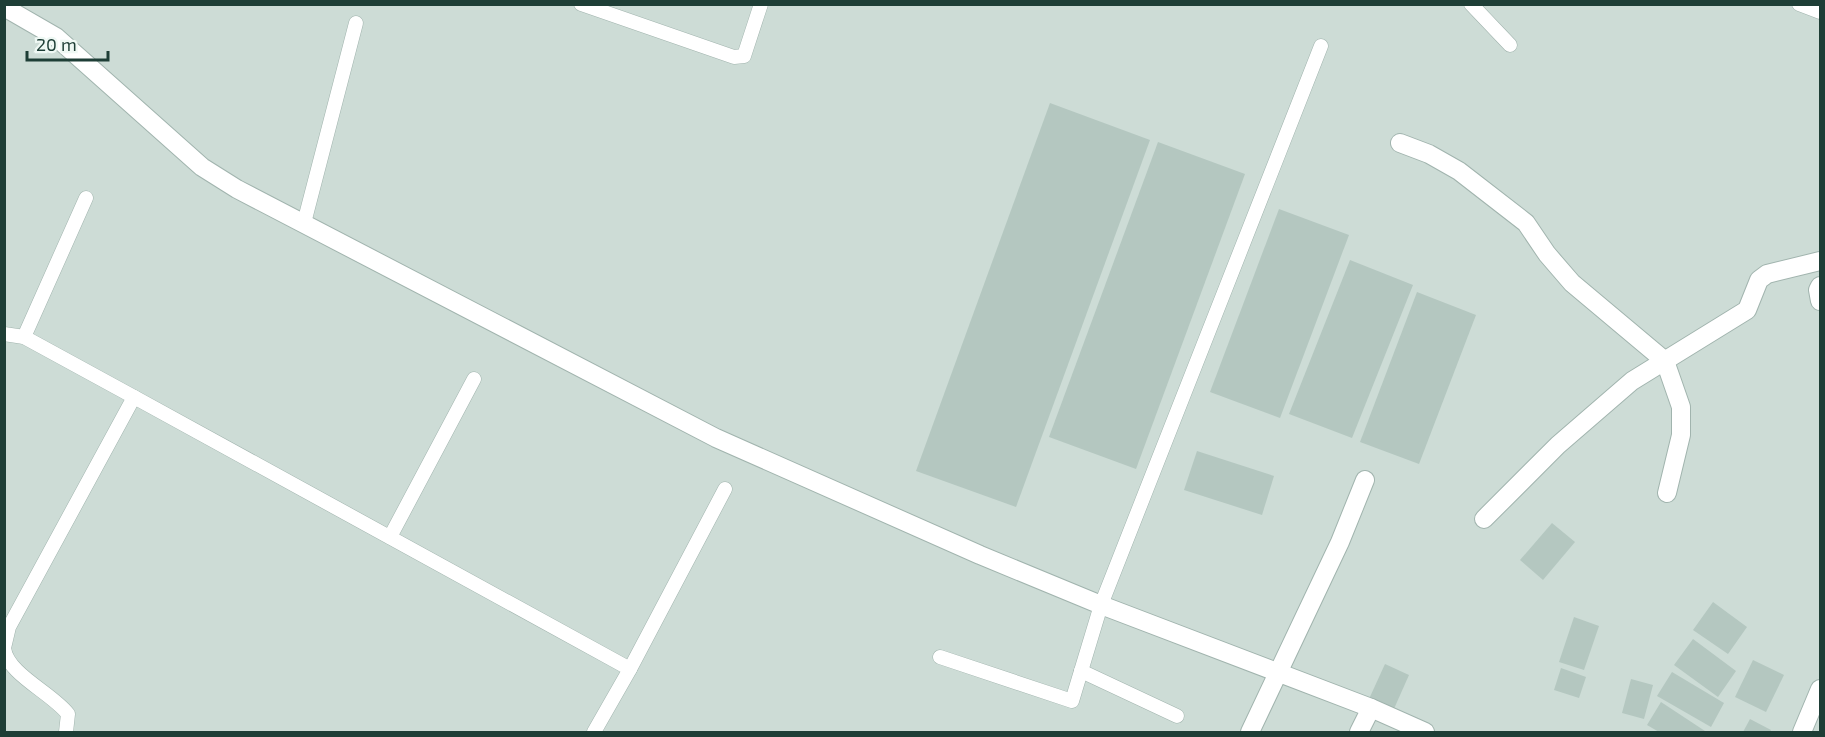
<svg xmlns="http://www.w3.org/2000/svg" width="1825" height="737" viewBox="0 0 1825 737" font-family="'Exo 2',sans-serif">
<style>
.built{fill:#cddcd6}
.building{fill:#b4c7c0}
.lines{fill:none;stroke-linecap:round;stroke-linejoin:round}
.lane-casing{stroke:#a1b4ae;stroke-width:15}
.street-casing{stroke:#a1b4ae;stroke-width:20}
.lane{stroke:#fff;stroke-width:14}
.street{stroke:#fff;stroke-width:18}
</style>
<rect width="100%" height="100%" fill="#dfece7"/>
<rect class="built" x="5" y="5" width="1815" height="727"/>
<g class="building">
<polygon points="1050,103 1150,140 1016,507 916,471"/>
<polygon points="1158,142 1245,174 1136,469 1049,437"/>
<polygon points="1279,209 1349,235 1280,418 1210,392"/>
<polygon points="1350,260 1413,285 1352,438 1289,414"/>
<polygon points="1417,292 1476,315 1419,464 1360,442"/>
<polygon points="1197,451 1274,476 1262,515 1184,490"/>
<polygon points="1552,523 1575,542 1543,580 1520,560"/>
<polygon points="1713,602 1747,627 1728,654 1693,630"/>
<polygon points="1574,617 1599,626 1584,670 1559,662"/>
<polygon points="1693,639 1736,671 1718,697 1674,665"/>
<polygon points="1753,660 1784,675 1766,712 1735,697"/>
<polygon points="1385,664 1409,675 1393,711 1369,699"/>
<polygon points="1561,668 1586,677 1579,698 1554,690"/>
<polygon points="1672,672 1724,703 1711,727 1657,696"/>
<polygon points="1631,679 1653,685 1644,719 1622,713"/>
<polygon points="1661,702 1705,731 1704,732 1659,732 1647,725"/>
<polygon points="1750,719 1771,730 1770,732 1743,732"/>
</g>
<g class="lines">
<g class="lane-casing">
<g id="lane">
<polyline points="581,4 734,57 744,56 761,4"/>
<polyline points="1471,4 1510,45"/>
<polyline points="1799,4 1820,12"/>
<polyline points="304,223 356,23"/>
<polyline points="4,334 24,337 134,397 9,627 4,648"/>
<polyline points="24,337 86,198"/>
<polyline points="134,397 630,669 594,732"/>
<polyline points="390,537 474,379"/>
<path d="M4,648C7,674 52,693 68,714L66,732"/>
<polyline points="940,657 1072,701 1101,605 1321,46"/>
<polyline points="630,669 725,489"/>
<polyline points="1081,671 1177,716"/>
</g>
</g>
<g class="street-casing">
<g id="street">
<polyline points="4,7 56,37 202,167 237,189 716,438 980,555 1101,605 1371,708 1425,732"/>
<polyline points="1400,143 1429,154 1459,171 1526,223 1547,254 1572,283 1665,361 1681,407 1681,435 1667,493"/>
<polyline points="1820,286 1818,290 1820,301"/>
<polyline points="1484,519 1558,445 1632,381 1747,310 1759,280 1767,274 1820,261"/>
<polyline points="1250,732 1340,542 1365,480"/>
<polyline points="1359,732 1371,708"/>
<polyline points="1802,732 1820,689"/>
</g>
</g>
<use href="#lane" class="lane"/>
<use href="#street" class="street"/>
</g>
<rect width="1825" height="737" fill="none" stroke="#1e3e36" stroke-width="12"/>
<path d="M27 51v9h81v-9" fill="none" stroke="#1e3e36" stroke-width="3"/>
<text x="36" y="51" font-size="18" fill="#1e3e36" stroke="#eff8f4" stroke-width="4.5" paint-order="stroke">20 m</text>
</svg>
